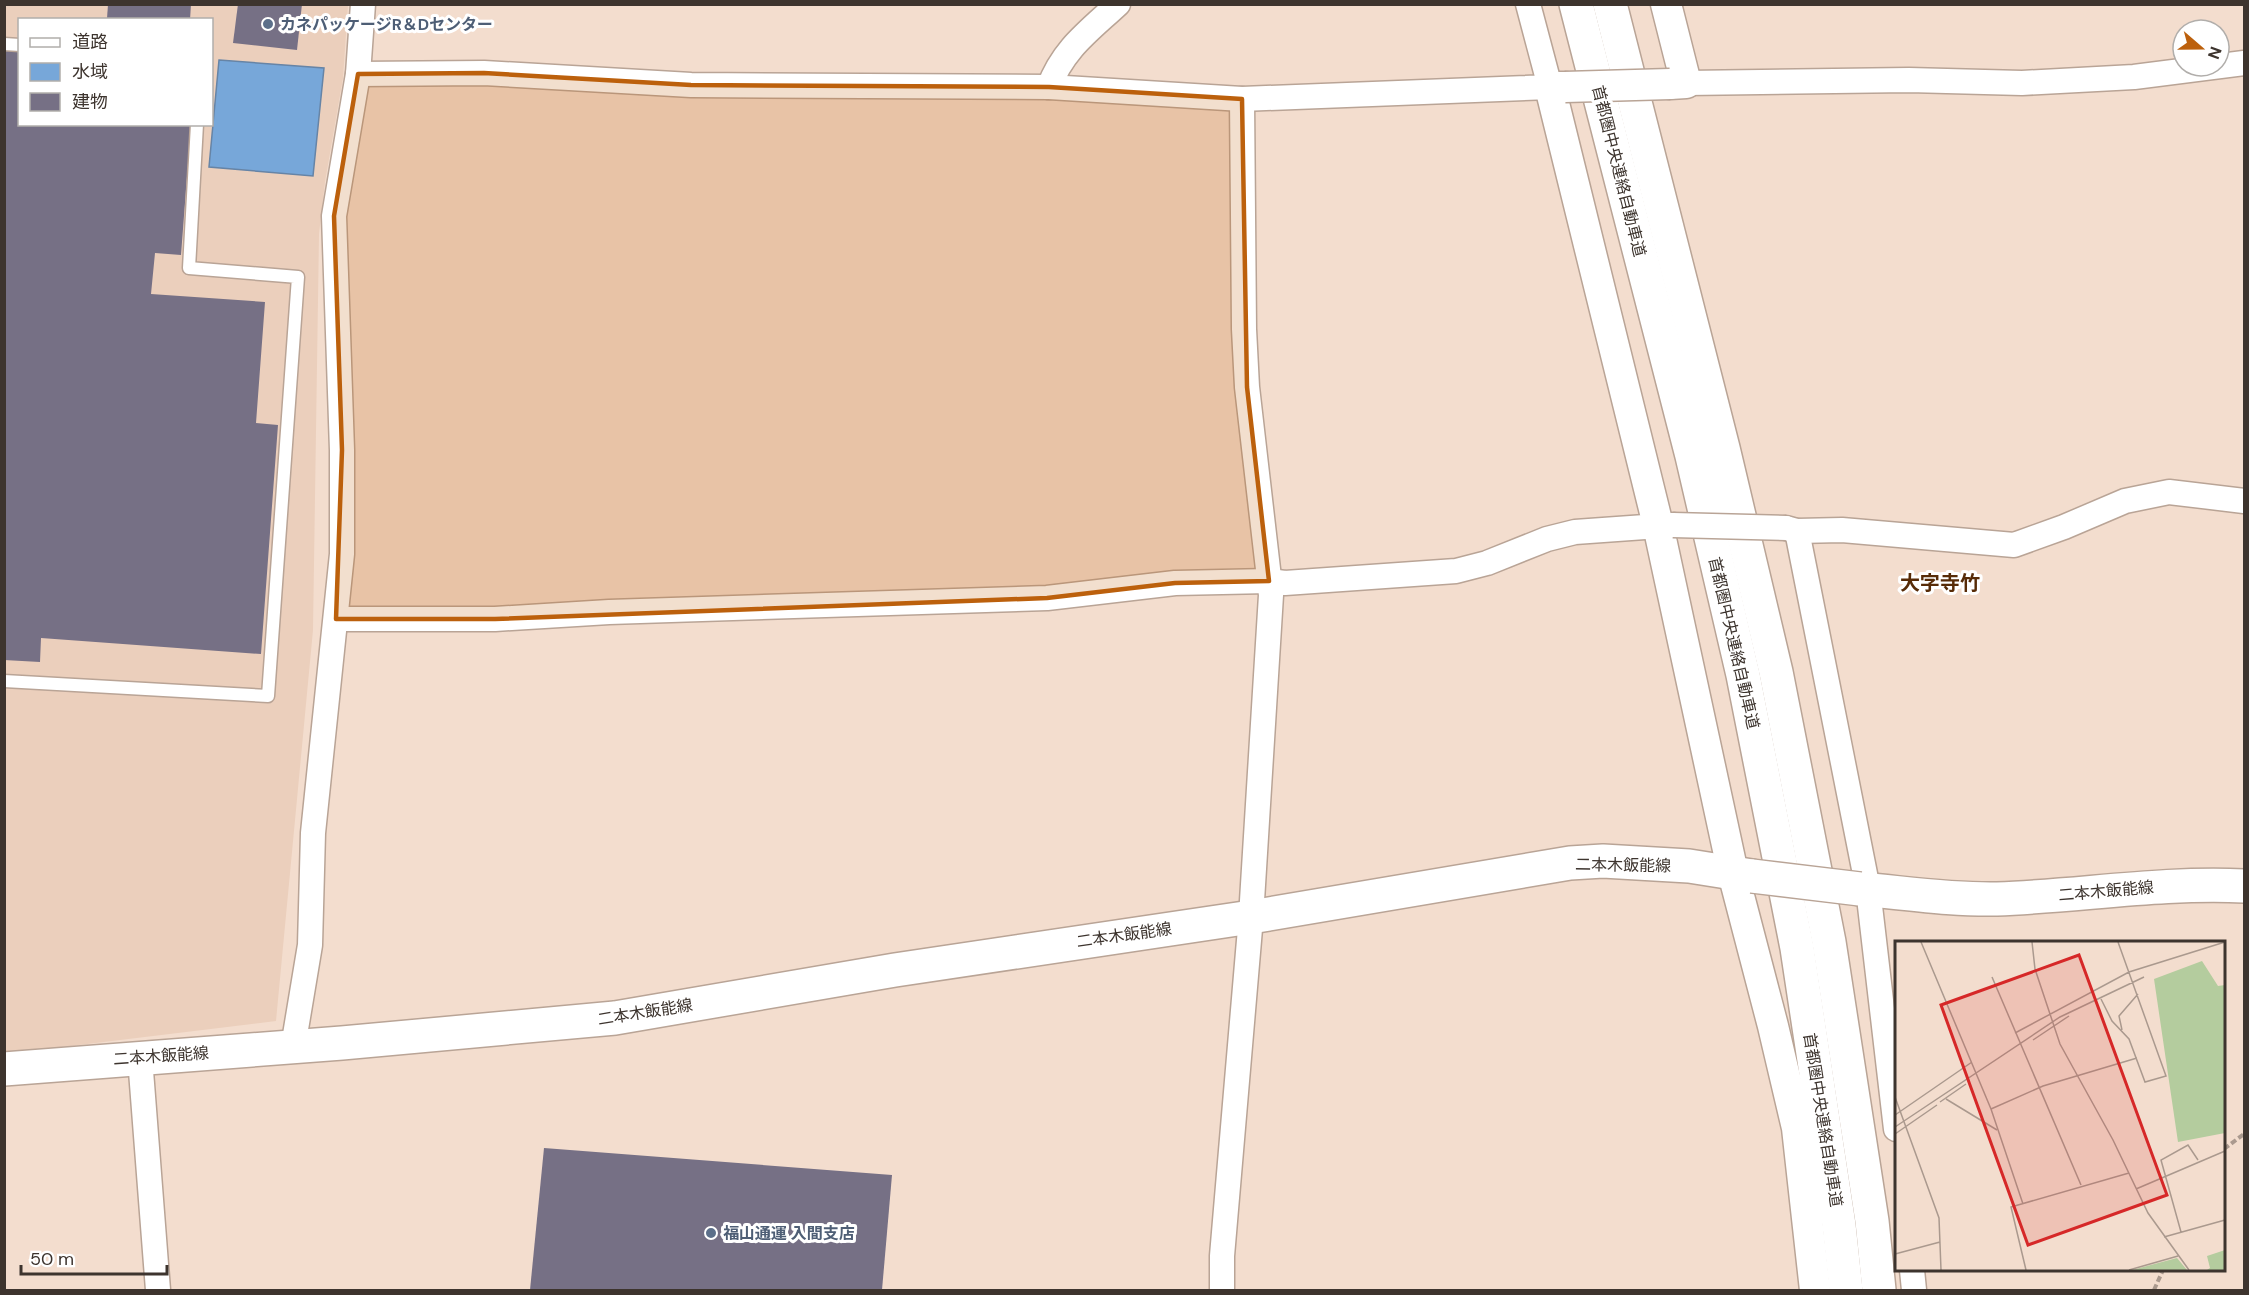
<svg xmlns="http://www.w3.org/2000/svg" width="2249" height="1295" viewBox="0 0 2249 1295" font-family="'DM Sans','Noto Sans JP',sans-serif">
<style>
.built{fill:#ebcfbc;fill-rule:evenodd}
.water{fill:#77a7d9;stroke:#6684a6;stroke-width:1.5}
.building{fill:#767085}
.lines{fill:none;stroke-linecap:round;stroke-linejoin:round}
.service-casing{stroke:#b9a496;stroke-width:15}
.minor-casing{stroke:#b9a496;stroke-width:27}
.tertiary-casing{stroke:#b9a496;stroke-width:33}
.secondary-casing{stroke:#b9a496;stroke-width:36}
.motorway-casing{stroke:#b9a496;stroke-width:36}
.path{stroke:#aa998e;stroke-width:4;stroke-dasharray:6 3;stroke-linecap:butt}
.service{stroke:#fff;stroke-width:12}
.minor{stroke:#fff;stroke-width:24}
.tertiary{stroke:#fff;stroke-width:30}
.secondary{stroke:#fff;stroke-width:33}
.motorway{stroke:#fff;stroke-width:33}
.minor-bridge-casing{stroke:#b9a496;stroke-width:27;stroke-linecap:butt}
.tertiary-bridge-casing{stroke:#b9a496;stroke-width:33;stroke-linecap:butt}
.secondary-bridge-casing{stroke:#b9a496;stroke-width:36;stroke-linecap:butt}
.minor-bridge{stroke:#fff;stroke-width:24}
.tertiary-bridge{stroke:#fff;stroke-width:30}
.secondary-bridge{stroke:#fff;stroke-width:33}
.marked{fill:#bc600c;fill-opacity:0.2;stroke:#bc600c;stroke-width:4.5;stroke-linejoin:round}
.service-dot{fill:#5c6f8a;stroke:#fff;stroke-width:2}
.labels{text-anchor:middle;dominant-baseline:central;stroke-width:6;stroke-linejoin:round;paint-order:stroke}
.service-label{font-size:16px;font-weight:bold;fill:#4e5e75;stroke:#fff;text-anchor:start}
.street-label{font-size:16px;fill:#3d342e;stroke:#fff}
.quarter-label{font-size:20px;font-weight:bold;fill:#572b07;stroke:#fff}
.inset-road{fill:none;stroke:#aa998e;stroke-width:1.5}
.view{fill:#d62828;fill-opacity:0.15;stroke:#d62828;stroke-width:3}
.inset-edge{fill:none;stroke:#3d342e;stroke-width:3}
</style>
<rect width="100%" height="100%" fill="#f3ddce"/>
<path class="built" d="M4,5H348L343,78L325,182L319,234L313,630L276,1021L5,1054ZM20,20H212V124H20Z"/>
<polygon class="water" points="219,60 324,68 313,176 209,167"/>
<g class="building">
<polygon points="108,4 191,4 190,20 107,19"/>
<polygon points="238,4 302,4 297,50 233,43"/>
<polygon points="4,46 20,47 20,124 191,124 181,255 155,253 151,294 265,302 256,423 278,425 261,654 41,638 40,662 4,660"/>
<polygon points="544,1148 892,1175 882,1290 530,1290"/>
</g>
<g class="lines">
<g class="service-casing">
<g id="service">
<polyline points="4,44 20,45"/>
<polyline points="4,681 268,696 298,277 189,268 197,124"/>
</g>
</g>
<g class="minor-casing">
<g id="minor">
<polyline points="358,74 484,73 691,85 1049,87 1242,99 1550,87 1528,4"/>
<polyline points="1686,83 1909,80 2022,83 2134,77 2244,63"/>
<path d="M1049,87C1063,49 1089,31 1118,4"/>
<polyline points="1786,528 1797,531 1842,530 2014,545 2064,527 2125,501 2169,492 2244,501"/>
<polyline points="1797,531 1868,889 1896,1129"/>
<polyline points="336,619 495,619 609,612 1047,598 1175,583 1269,581 1285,583 1456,571 1487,563 1547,539 1575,532 1673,525"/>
<polyline points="293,1047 310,945 313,833 342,554 342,450 334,216 358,74 363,4"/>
<polyline points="140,1058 158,1290"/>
<polyline points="1912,1270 1914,1290"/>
<polyline points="1222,1290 1222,1256 1251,917 1271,595 1247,387 1244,329 1242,99"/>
</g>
</g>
<g class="tertiary-casing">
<g id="tertiary">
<polyline points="1666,4 1686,83 1670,84"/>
<polyline points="1565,87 1550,87 1658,525 1733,873 1773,1026 1797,1128 1815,1290"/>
</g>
</g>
<g class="secondary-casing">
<g id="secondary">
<path d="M1860,889C1906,893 1951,900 1997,899C2080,896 2161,882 2244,886"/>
<polyline points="4,1069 342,1043 615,1018 895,970 1251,917 1570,863 1603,861 1689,866 1752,876"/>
</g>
</g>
<g class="motorway-casing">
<g id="motorway">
<polyline points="1576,4 1692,456 1743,675 1797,948 1839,1225 1846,1290"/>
<polyline points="1610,4 1723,448 1776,672 1829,942 1872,1221 1879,1290"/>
</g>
</g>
<g class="path">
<polyline points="2224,1149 2244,1134"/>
<polyline points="2154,1290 2163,1270"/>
</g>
<use href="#service" class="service"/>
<use href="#minor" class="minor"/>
<use href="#tertiary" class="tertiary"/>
<use href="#secondary" class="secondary"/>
<use href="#motorway" class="motorway"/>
<g class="minor-bridge-casing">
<polyline id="minor-bridge" points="1673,525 1786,528"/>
</g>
<g class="tertiary-bridge-casing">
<polyline id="tertiary-bridge" points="1565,87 1670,84"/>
</g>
<g class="secondary-bridge-casing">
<polyline id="secondary-bridge" points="1752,876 1860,889"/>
</g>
<use href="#minor-bridge" class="minor-bridge"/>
<use href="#tertiary-bridge" class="tertiary-bridge"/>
<use href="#secondary-bridge" class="secondary-bridge"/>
</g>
<path class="marked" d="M484,73L691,85L1049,87L1242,99L1247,387L1269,581L1175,583L1047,598L495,619H336L342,450L334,216L358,74Z"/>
<g class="service-dot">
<circle cx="268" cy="24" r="6"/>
<circle cx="711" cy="1233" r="6"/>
</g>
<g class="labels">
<g class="service-label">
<text x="280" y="24">カネパッケージR＆Dセンター</text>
<text x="723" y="1233">福山通運 入間支店</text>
</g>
<g class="street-label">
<text transform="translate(1619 171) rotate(76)">首都圏中央連絡自動車道</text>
<text transform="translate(1734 643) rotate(77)">首都圏中央連絡自動車道</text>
<text transform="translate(1623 865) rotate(1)">二本木飯能線</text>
<text transform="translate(2106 891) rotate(-5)">二本木飯能線</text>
<text transform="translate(1124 935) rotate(-8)">二本木飯能線</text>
<text transform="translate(645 1012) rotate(-9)">二本木飯能線</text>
<text transform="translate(161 1056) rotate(-4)">二本木飯能線</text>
<text transform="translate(1823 1120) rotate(81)">首都圏中央連絡自動車道</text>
</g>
<g class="quarter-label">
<text x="1940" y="583">大字寺竹</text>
</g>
</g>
<g transform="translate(1895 941)">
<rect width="330" height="330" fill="#f3ddce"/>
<path d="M307,20L323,45L330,44V192L283,201L259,38ZM330,309V329H312L315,327L312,315ZM282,317L292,329H237Z" fill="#b4cc9e"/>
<path class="inset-road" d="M26,1L96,168L128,263M137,1L140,28L165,103L218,199L253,272L294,329M97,36L186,244M206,58L217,80L234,98L250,141L271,135L223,1M227,89L224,75L243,53M120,92L234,31L330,1M138,99L174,75M0,156L44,277L46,329M51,158L102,189M45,161L71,143M96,168L148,145L242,117M0,174L77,121M0,186L165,76L249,36M0,193L42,164M241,248L330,210M286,291L266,219L293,204L303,219M269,296L330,279M0,313L45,301M131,329L116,266L234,232M234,329L283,315"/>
<path class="view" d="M184,14L272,254L133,304L46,64Z"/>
<rect width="330" height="330" class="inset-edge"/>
</g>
<rect width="2249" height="1295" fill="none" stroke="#3d342e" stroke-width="12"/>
<rect x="18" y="18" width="195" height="108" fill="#ffffff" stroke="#b1aeab" stroke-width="1.5"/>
<rect x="30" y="38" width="30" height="9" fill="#ffffff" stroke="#b1aeab" stroke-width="1.5"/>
<text x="72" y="48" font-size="18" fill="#3d342e">道路</text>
<rect x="30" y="63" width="30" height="18" fill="#77a7d9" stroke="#b1aeab" stroke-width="1.5"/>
<text x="72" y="78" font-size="18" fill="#3d342e">水域</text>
<rect x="30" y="93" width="30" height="18" fill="#767085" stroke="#b1aeab" stroke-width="1.5"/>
<text x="72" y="108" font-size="18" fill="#3d342e">建物</text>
<g transform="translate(2201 48) rotate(110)"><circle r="28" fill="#ffffff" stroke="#b1aeab" stroke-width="1.5"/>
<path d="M0-4.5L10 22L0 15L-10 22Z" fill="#bc600c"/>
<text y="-9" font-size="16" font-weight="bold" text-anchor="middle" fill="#3d342e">N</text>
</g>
<path d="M21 1265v9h146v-9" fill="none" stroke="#3d342e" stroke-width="3"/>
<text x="30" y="1265" font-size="18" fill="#3d342e" stroke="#ffffff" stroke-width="4.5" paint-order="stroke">50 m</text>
</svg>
